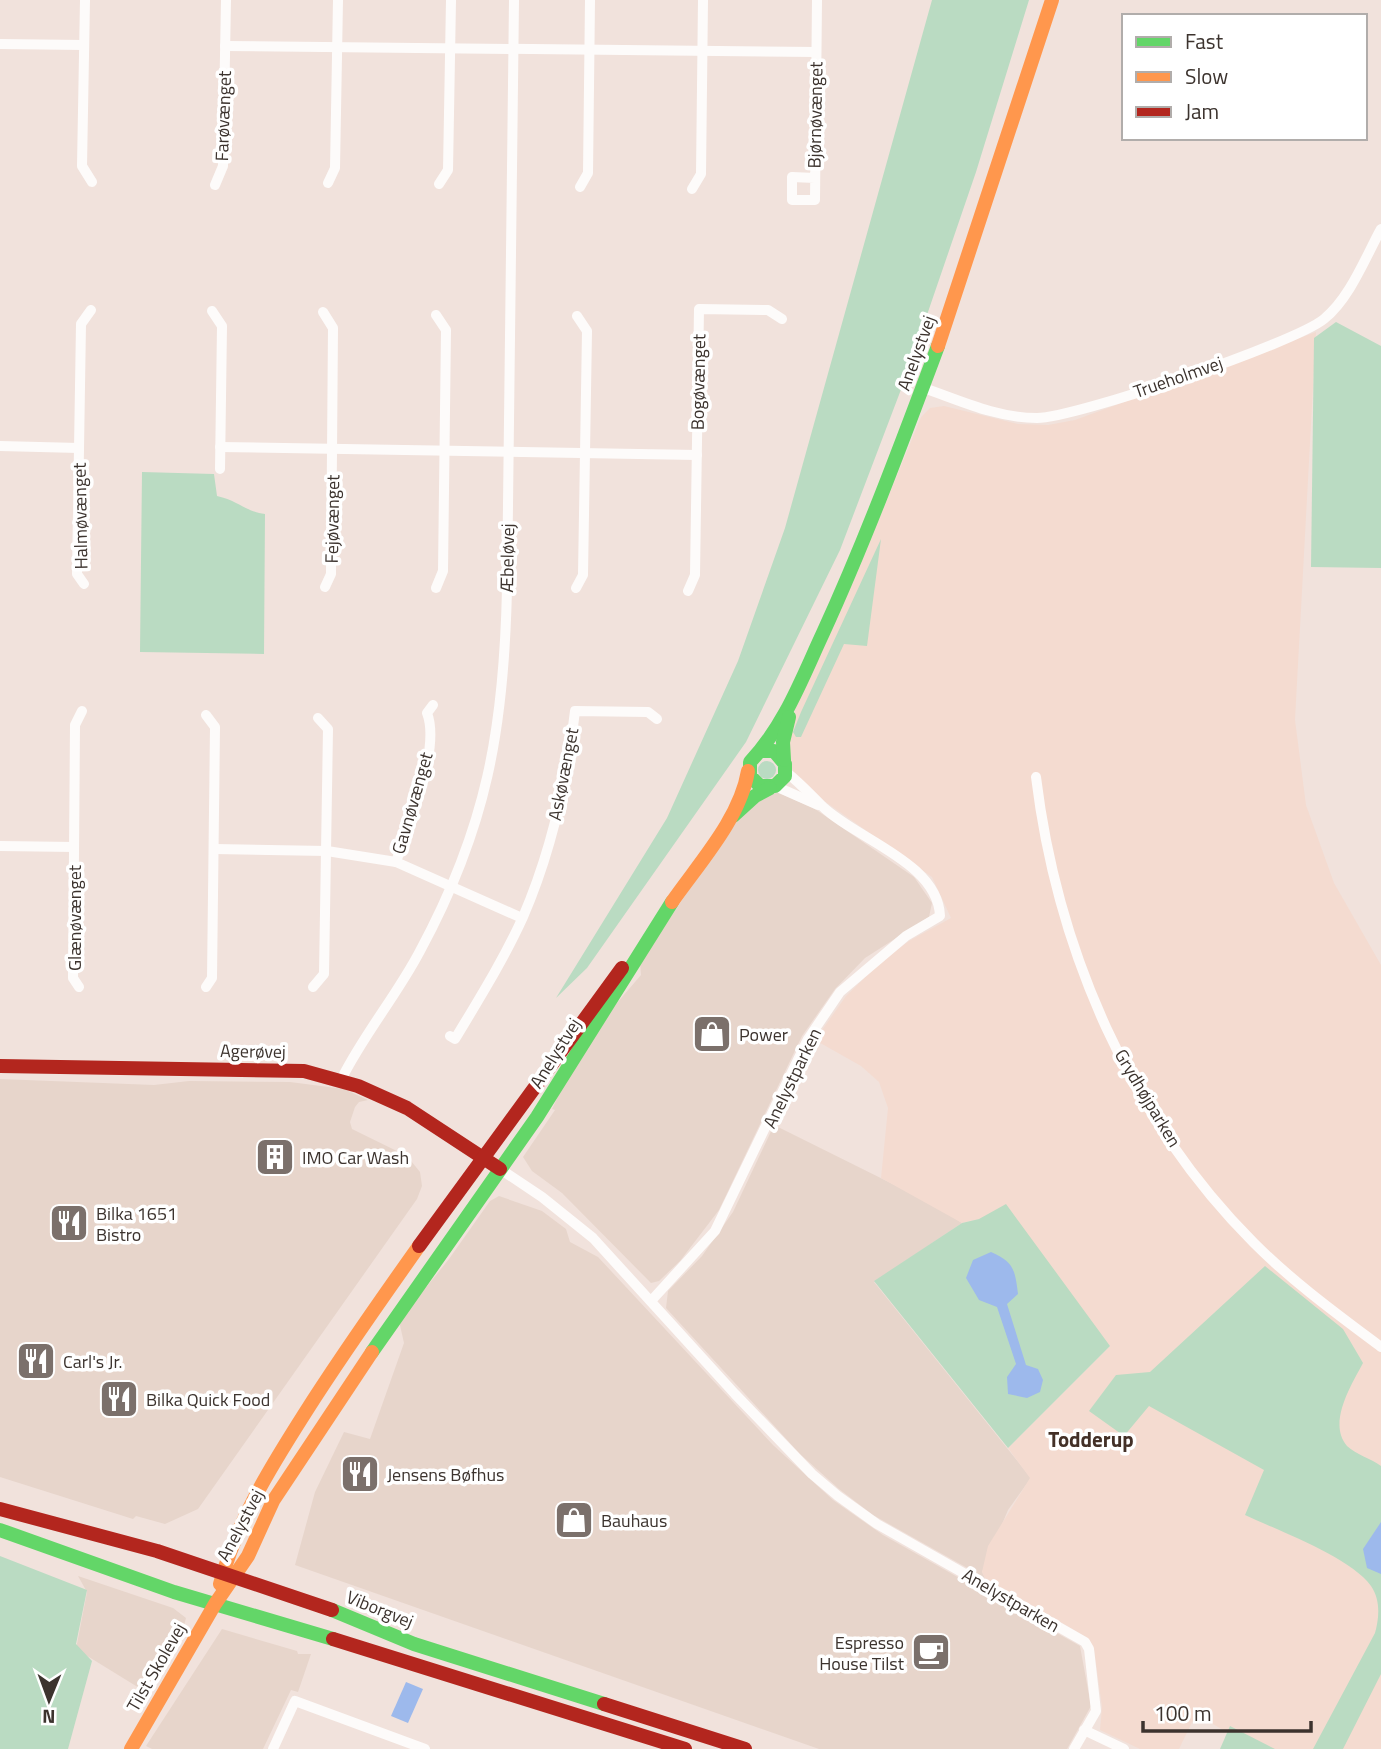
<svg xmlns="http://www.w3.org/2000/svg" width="1381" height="1749" viewBox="0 0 1381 1749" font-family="'Titillium Web',sans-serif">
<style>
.commercial{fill:#e7d5cb}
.built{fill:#f4dbd0}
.green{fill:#badbc2}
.water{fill:#9db9ec}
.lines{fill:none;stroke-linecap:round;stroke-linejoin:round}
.street{stroke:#fdfbfa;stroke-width:10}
.fast{stroke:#63d668;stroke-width:14}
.slow{stroke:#ff974d;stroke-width:14}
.jam{stroke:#b3261e;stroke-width:14}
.labels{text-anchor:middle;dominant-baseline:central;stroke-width:7;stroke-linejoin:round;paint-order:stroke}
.street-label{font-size:18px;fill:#3c332e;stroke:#fff}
.poi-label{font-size:18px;fill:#3c332e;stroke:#fff;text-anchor:start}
.quarter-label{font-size:21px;font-weight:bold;fill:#433027;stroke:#fff}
</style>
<rect width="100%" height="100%" fill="#f1e2dc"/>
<g class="commercial">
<polygon points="777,792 815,809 914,877 932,903 929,917 865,958 835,989 802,1036 719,1210 680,1261 659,1281 651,1283 562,1193 532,1171 523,1157 555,1110 552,1109 565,1082 604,1018 641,975 640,963 731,827 749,806 766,794"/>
<polygon points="0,1079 154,1085 189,1081 290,1082 344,1089 368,1100 359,1102 355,1107 350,1122 352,1129 407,1156 420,1172 422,1186 417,1199 198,1509 165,1524 136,1516 133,1519 0,1477"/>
<polygon points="774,1125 935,1205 962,1223 874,1282 1031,1478 1008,1510 982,1572 985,1578 873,1515 839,1489 800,1454 666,1308 668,1291 702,1256 733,1212"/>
<polygon points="499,1196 542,1211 566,1229 570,1242 598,1257 773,1445 833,1500 883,1535 1080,1646 1091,1706 1067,1749 819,1749 295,1565 315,1492 344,1432 370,1439 404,1343 399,1321 449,1259 490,1201"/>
<polygon points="78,1576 173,1608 186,1618 179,1645 149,1694 76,1649 87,1592"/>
<polygon points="222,1629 297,1651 298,1654 311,1654 298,1692 291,1690 263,1749 152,1749 146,1746"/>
</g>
<polygon class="built" points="1316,332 1295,720 1306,805 1334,883 1381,965 1381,1749 1245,1749 1245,1743 1196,1714 1179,1749 1140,1749 1100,1730 1102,1707 1094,1649 1088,1638 985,1578 982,1572 988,1546 1030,1478 1008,1448 1110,1346 979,1219 962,1223 881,1178 888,1108 879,1082 861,1066 815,1040 846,996 881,962 909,941 951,918 932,877 803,786 793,771 788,752 795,708 855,578 921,417 930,408 944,406 1018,424 1048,425 1075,420"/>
<g class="green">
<polygon points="932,0 1029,0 976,172 905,379 840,550 746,742 587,968 556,998 667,818 738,661 785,528"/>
<polygon points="1336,322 1381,346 1381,568 1311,567 1314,338"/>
<path d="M142,472L214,474L217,496C239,501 244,511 265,514L264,654L140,652Z"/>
<polygon points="881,539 867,646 844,644 801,737 796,737 793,732 801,712"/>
<circle cx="767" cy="770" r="9"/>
<polygon points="1006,1204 1110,1346 1008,1448 874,1281 962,1223 979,1219"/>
<path d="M1265,1266L1343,1329L1363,1363C1352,1384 1327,1423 1347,1446C1355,1454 1372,1459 1381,1466V1674L1343,1749H1313L1375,1633C1379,1619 1381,1600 1371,1586C1350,1557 1279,1531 1245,1515L1264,1470L1149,1406L1124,1436L1089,1411L1116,1375L1150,1372Z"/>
<polygon points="0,1556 87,1590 76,1644 92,1661 68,1749 0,1749"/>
<polygon points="1230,1726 1275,1749 1220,1749"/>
</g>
<g class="water">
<path d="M991,1252C1014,1262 1015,1270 1018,1294L1007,1304L1026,1365L1038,1369L1043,1380L1040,1392L1027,1398L1008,1394L1007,1377L1016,1364L997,1307L979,1300L966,1278L973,1260Z"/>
<polygon points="1381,1522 1381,1574 1367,1568 1363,1549"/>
<polygon points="406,1682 423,1689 408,1723 391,1716"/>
</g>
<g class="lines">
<g class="street">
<polyline points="85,0 82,166 92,182"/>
<polyline points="0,44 84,45"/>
<polyline points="225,46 816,52"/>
<polyline points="815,178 792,177 792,200 815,200 817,0"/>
<polyline points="328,183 335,168 338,0"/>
<polyline points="439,184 448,170 451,0"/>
<polyline points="215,185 223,166 226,0"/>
<polyline points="580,187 588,173 590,0"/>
<polyline points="692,189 701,174 703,0"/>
<polyline points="212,311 222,326 220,469"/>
<polyline points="323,312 333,328 331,574 325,587"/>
<path d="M924,388C961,401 997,418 1037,418C1075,418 1295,343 1324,319C1350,298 1365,258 1381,229"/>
<polyline points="0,446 79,448"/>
<polyline points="220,447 697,455"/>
<polyline points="84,584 77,574 81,324 91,310"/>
<polyline points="436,588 443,571 446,330 436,315"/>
<polyline points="576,588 583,575 587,331 577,316"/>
<polyline points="688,591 695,575 699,309 768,310 782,319"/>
<path d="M1036,777C1057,949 1130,1119 1254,1243C1293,1282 1337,1314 1381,1347"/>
<polyline points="775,786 818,805"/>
<polyline points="0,846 74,847"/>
<polyline points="215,849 327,851 396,862 522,918"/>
<path d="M396,862C408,826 441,749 427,713L433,705"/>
<polyline points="79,987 73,978 75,725 82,711"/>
<polyline points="206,987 212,978 215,727 206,715"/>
<polyline points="313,987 324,974 328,729 318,718"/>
<path d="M450,1036L455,1039C479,999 504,959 523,917C551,852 567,781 575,711L648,712L657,719"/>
<path d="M342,1078C364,1034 397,995 420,951C487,827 504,728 507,589L514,0"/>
<polyline points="500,1169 542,1197 593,1238 735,1394 812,1474 838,1496 877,1524 1085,1642 1089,1649 1096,1711 1074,1749"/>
<path d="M651,1301L715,1231L808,1039L840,992L906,936L940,916C938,862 855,839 821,805C810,794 799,782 786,772"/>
<polyline points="1084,1730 1124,1749"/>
<polyline points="273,1749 295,1701 425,1749"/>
</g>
<g class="fast">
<path d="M760,751H774L785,764V776L775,786H760L750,776V762C785,725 802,678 823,633C866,539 902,442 938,346"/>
<polyline points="784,760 783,742 789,717"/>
<polyline points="733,816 755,796 770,788"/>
<polyline points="372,1352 537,1117 672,902"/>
<polyline points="0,1530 174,1592 333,1639"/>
<polyline points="332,1610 414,1644 604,1704"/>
</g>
<g class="slow">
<polyline points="938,346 1052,0"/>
<path d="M672,902C699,863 740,819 748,771"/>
<path d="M220,1584C237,1521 270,1468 305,1413C341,1356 380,1301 419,1246"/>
<polyline points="131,1749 215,1604 248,1556 273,1501 372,1352"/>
</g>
<g class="jam">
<polyline points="0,1066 304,1071 358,1086 407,1108 500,1169"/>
<polyline points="419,1246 622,968"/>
<polyline points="0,1509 157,1551 332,1610"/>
<polyline points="333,1639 685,1749"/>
<polyline points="604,1704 745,1749"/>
</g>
</g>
<defs>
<g id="shop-square" transform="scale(2.0125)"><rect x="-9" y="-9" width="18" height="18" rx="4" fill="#7b706b" stroke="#fff"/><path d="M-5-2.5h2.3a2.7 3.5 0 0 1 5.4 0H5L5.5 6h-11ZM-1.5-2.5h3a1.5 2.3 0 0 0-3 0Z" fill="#fff"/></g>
<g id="building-square" transform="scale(2.0125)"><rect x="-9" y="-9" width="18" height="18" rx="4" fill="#7b706b" stroke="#fff"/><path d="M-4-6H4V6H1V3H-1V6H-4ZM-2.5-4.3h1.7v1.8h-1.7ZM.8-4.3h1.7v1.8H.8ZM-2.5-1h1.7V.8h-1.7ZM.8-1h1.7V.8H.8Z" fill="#fff"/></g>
<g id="restaurant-square" transform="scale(2.0125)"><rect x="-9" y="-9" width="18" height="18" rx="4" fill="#7b706b" stroke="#fff"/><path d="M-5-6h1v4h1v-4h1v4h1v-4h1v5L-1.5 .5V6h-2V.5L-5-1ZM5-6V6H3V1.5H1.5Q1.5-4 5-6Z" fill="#fff"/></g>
<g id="cafe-square" transform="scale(2.0125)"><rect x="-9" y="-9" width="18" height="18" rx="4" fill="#7b706b" stroke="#fff"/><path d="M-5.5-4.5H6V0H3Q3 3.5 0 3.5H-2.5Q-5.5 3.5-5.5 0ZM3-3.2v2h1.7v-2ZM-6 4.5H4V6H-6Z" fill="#fff"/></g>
</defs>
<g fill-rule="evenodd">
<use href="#shop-square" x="712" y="1034"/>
<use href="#building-square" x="275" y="1157"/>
<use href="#restaurant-square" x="69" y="1223"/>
<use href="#restaurant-square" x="36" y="1361"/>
<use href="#restaurant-square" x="119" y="1399"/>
<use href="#restaurant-square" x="360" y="1474"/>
<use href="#shop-square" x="574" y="1520"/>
<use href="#cafe-square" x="931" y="1652"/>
</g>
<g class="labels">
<g class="street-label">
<text transform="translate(815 115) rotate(-89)">Bjørnøvænget</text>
<text transform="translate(223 116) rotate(-88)">Farøvænget</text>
<text transform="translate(916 353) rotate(-70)">Anelystvej</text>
<text transform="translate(1178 377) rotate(-19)">Trueholmvej</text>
<text transform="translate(698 382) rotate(-89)">Bogøvænget</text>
<text transform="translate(80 516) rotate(-91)">Halmøvænget</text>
<text transform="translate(332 519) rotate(-89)">Fejøvænget</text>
<text transform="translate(507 558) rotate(-89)">Æbeløvej</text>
<text transform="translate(563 774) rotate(-79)">Askøvænget</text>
<text transform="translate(412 803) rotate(-74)">Gavnøvænget</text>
<text transform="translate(74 918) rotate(-90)">Glænøvænget</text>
<text transform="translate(253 1051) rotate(1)">Agerøvej</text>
<text transform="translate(555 1053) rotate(-58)">Anelystvej</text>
<text transform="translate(792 1078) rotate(-64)">Anelystparken</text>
<text transform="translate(1148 1098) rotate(59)">Grydhøjparken</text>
<text transform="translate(240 1525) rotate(-62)">Anelystvej</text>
<text transform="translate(1011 1600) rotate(30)">Anelystparken</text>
<text transform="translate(380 1609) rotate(22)">Viborgvej</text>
<text transform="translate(156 1667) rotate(-60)">Tilst Skolevej</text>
</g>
<g class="poi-label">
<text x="739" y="1034">Power</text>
<text x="302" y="1157">IMO Car Wash</text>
<text x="96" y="1213">Bilka 1651<tspan x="96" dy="21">Bistro</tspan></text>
<text x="63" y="1361">Carl's Jr.</text>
<text x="146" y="1399">Bilka Quick Food</text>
<text x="387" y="1474">Jensens Bøfhus</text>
<text x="601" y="1520">Bauhaus</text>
<text x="904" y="1642" text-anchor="end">Espresso<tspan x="904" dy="21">House Tilst</tspan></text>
</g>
<g class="quarter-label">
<text x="1091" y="1439">Todderup</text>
</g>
</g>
<rect x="1122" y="14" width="245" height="126" fill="#ffffff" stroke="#b1adab" stroke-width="2"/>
<rect x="1136" y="37" width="35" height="10" fill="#63d668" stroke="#b1adab" stroke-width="2"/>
<text x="1185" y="49" font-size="21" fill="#3c332e">Fast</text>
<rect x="1136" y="72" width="35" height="10" fill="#ff974d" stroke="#b1adab" stroke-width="2"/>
<text x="1185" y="84" font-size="21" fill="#3c332e">Slow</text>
<rect x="1136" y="107" width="35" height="10" fill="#b3261e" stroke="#b1adab" stroke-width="2"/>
<text x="1185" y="119" font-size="21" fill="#3c332e">Jam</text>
<g transform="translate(49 1700) rotate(181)" stroke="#ffffff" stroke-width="5" paint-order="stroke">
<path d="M0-5L12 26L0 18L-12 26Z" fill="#3c332e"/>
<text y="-10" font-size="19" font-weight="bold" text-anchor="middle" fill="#3c332e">N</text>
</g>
<path d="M1143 1721v10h168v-10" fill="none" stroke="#3c332e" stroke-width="3.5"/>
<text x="1154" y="1721" font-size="21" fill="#3c332e" stroke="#ffffff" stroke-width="5" paint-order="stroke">100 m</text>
</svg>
